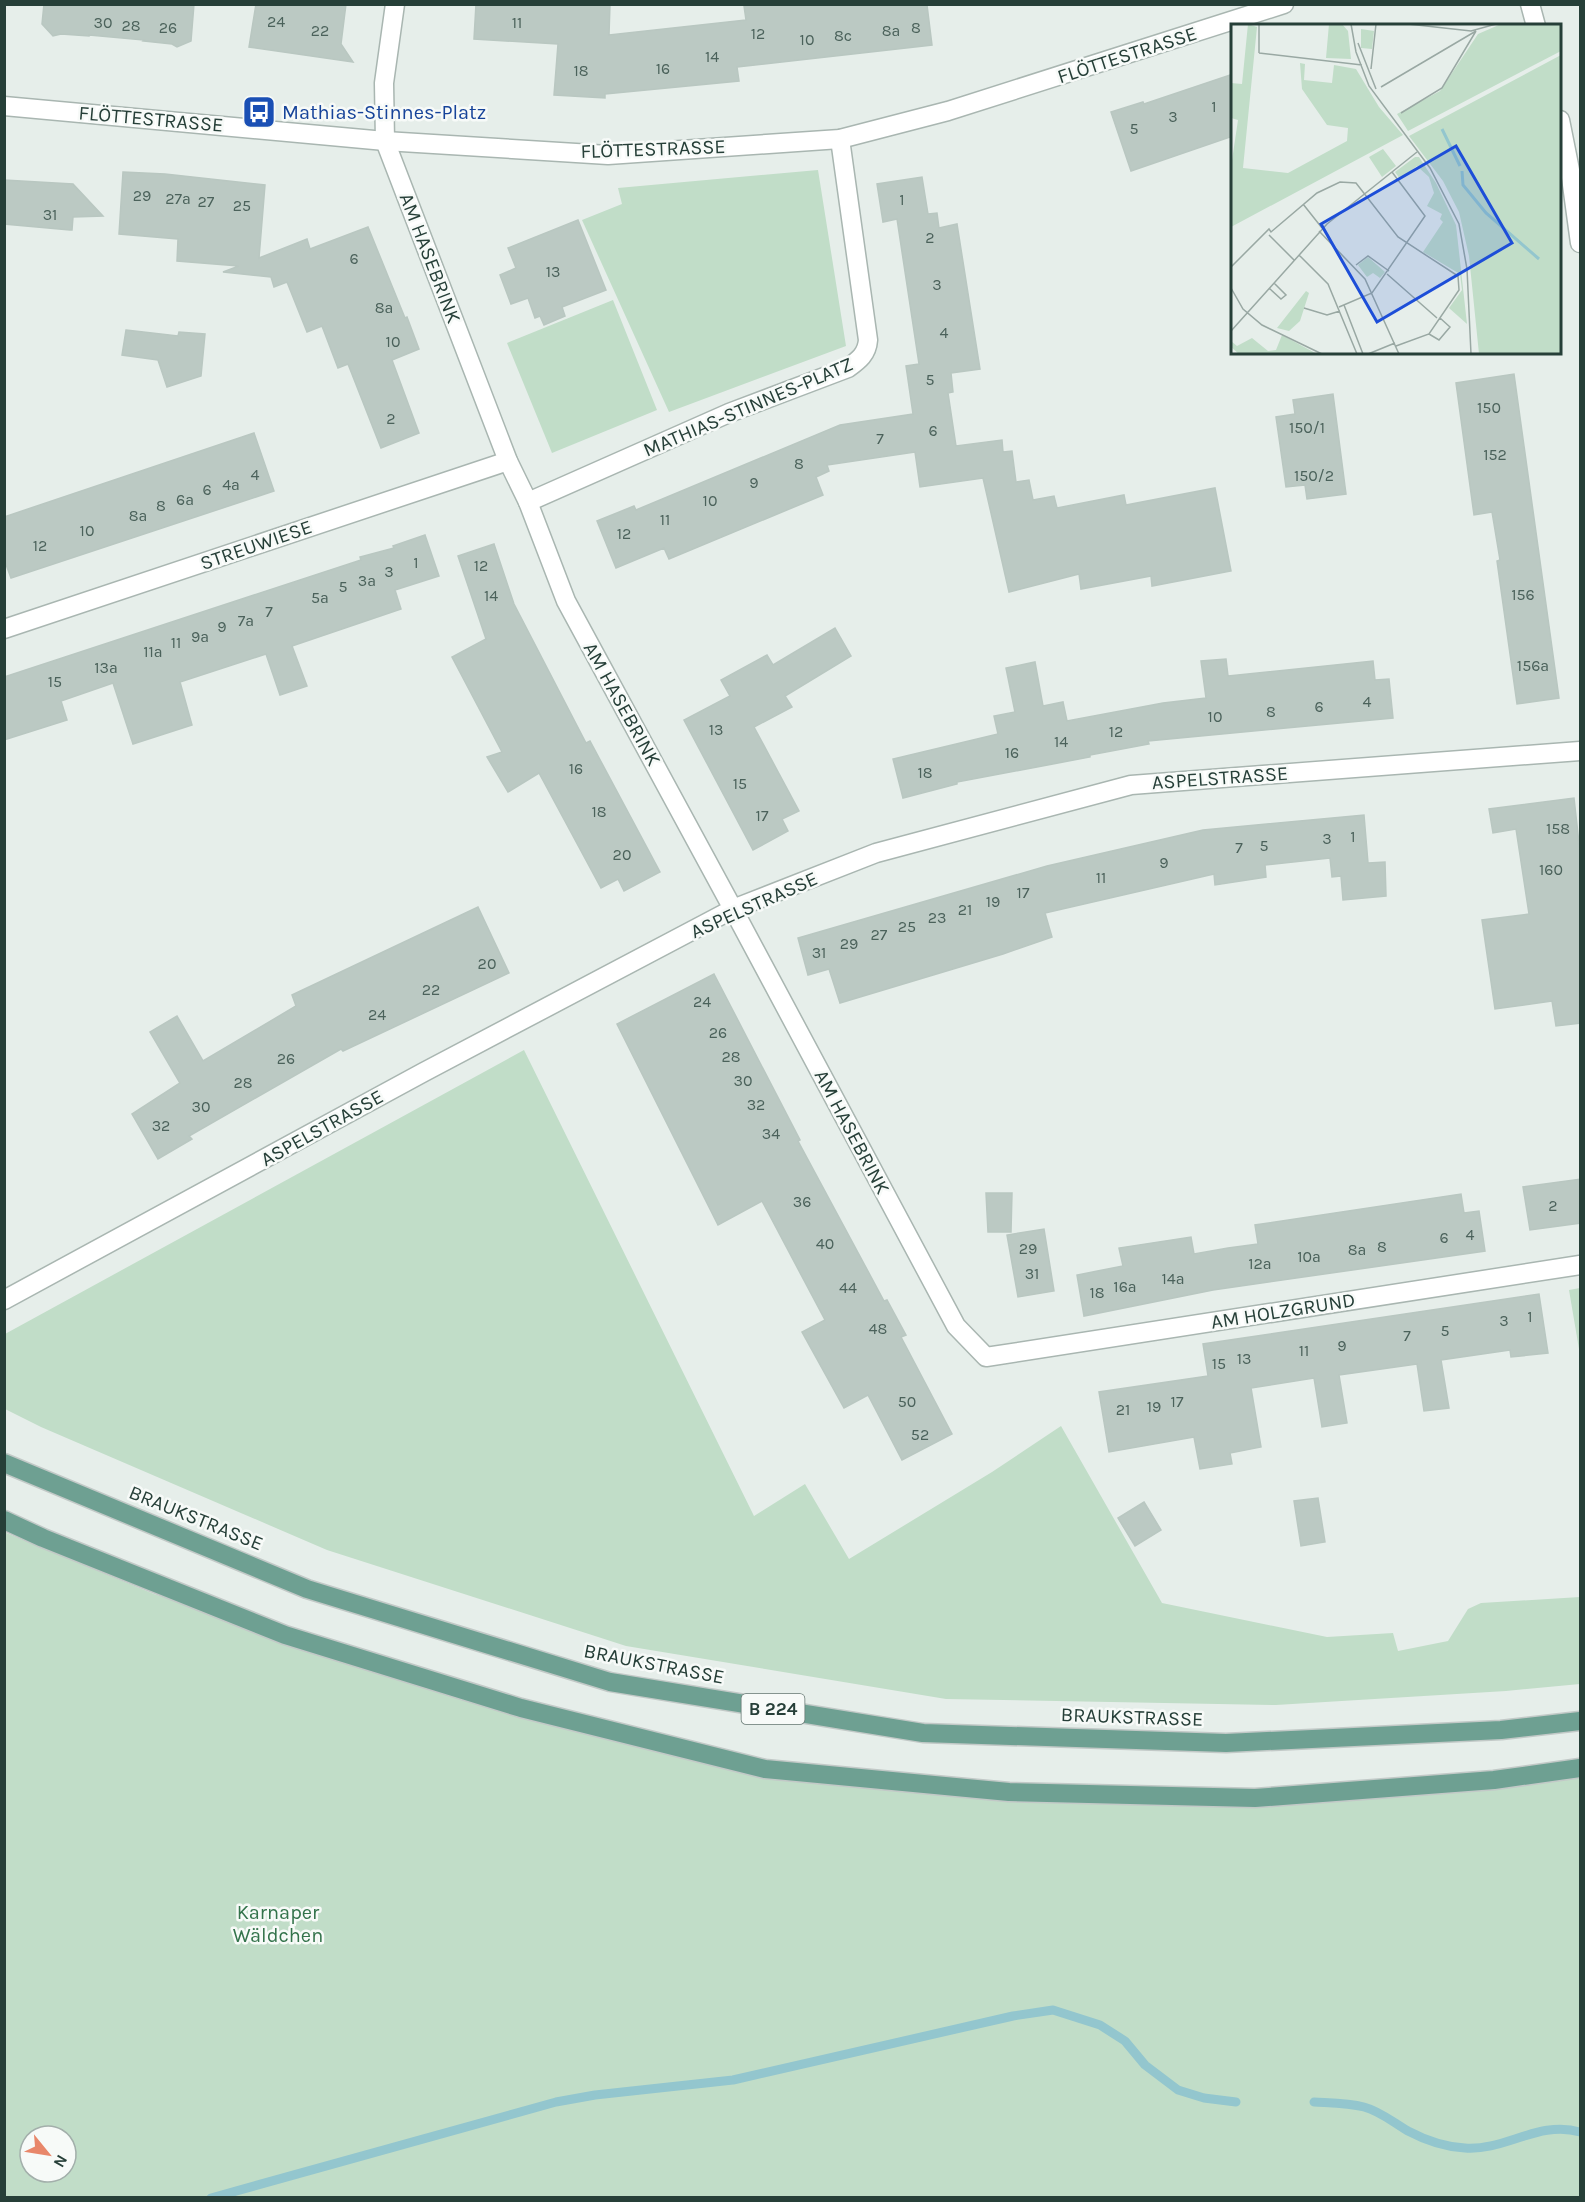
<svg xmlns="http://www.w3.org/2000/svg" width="1585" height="2202" viewBox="0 0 1585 2202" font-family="Karla,sans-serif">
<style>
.green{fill:#c1ddc8;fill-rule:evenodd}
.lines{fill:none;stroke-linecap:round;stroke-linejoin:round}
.stream{stroke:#93c6ce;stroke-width:9}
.building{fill:#bbc9c3;stroke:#b9c7c1;stroke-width:1.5}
.minor-casing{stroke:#a9b6b1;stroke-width:21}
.major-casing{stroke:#c2c9c7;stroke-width:21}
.minor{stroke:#fff;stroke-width:18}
.major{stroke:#6ea092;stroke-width:18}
.labels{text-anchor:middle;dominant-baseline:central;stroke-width:5;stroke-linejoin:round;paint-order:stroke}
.number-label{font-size:16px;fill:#4b625b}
.shield{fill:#f7faf8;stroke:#657772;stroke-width:1.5}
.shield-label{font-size:18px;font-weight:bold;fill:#263f38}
.street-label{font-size:20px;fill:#263f38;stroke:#f7faf8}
.transit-label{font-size:20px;fill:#164399;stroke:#f7faf8;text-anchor:start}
.park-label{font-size:20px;fill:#33734b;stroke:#f7faf8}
.inset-river{fill:none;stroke:#93c6ce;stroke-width:3}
.inset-road{fill:none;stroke:#99a8a3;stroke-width:1.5}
.view{fill:#1d4ed8;fill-opacity:0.15;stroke:#1d4ed8;stroke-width:3}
.inset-edge{fill:none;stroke:#263f38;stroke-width:3}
</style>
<rect width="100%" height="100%" fill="#e6eeea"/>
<g class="green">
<polygon points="818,170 846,346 669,412 582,220 622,204 618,188"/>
<polygon points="613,300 657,410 552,453 507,343"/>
<polygon points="524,1050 754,1516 805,1484 849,1559 992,1472 1061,1426 1162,1603 1327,1637 1393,1633 1398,1651 1448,1641 1468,1609 1481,1603 1580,1597 1580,1684 1506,1691 1276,1705 946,1699 626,1646 327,1550 41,1427 5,1409 5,1334"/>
<polygon points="1580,1288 1580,1355 1569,1290"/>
<path d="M4,1532L154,1594L514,1711L760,1770L1246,1801L1580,1770V2197H5ZM30,2136H66V2172H30Z"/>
</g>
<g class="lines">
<g class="stream">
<path d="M1314,2102C1330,2103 1348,2103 1364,2107C1380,2111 1394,2123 1408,2131C1425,2140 1445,2147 1465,2148C1505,2151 1539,2120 1580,2132"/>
<polyline points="211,2198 556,2102 595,2095 733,2080 1013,2016 1053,2010 1100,2025 1125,2041 1145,2065 1178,2090 1204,2098 1236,2102"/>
</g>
</g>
<g class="building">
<polygon points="44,4 194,4 191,41 177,47 172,44 143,41 144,40 89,35 89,36 61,34 53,36 42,24"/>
<polygon points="256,4 346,4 341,44 353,62 249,47"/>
<polygon points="476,4 610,4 609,35 746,20 744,6 757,4 927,5 932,45 737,67 739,81 605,94 605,98 554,95 558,44 474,39"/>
<polygon points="1233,74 1233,136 1131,171 1111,112 1143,102 1144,104"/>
<polygon points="123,172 165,174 265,185 259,258 307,239 310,249 368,227 405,318 407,317 419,349 392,360 419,433 381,448 348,364 338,368 322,326 307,332 287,282 274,287 271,277 223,272 239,266 177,261 178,239 119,234"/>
<polygon points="922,177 928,214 937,213 939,228 957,224 980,369 951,373 953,392 948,393 956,446 1002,440 1003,452 1012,451 1016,482 1029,480 1033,500 1054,496 1057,508 1124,495 1126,505 1215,488 1231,571 1152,586 1151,576 1081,589 1079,574 1009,592 983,478 920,487 915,452 827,465 829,471 816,477 823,495 669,559 664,548 616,568 597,521 634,506 636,510 840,425 913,414 906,366 919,364 897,219 883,222 877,184"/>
<polygon points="4,180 73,184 103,216 73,217 72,230 70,230 4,224"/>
<polygon points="578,220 606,290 562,307 565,316 544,325 540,316 535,318 528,298 511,304 500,275 516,268 508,248"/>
<polygon points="126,330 178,336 179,332 205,334 201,376 167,387 158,360 122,355"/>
<polygon points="1514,374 1559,698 1517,704 1497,561 1500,560 1492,512 1474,515 1456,383"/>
<polygon points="1333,394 1346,494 1307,499 1305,485 1286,487 1276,417 1295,414 1293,400"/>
<polygon points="254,433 274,491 11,578 4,559 4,517"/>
<polygon points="425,535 439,576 395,590 401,609 292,646 307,686 280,695 266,654 180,682 192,725 133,744 113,683 61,701 67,720 4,740 4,677 361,560 360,557 394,548 393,546"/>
<polygon points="494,544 514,604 586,743 590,741 660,872 624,891 618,879 601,888 539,773 508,792 487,757 502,752 452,657 486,639 458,556"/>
<polygon points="835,628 851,656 785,696 792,707 754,727 799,811 782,819 788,831 753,850 684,720 730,696 721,680 767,655 773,665"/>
<polygon points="1226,659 1228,676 1373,661 1375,680 1389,679 1393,718 1148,741 1149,744 1090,755 1090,757 957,782 957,784 903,798 893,759 998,734 994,716 1015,712 1006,668 1035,662 1043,706 1063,702 1067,721 1163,703 1206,698 1201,661"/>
<polygon points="1574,798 1581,861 1581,1023 1556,1026 1552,1001 1495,1009 1482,920 1529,914 1516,829 1493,833 1489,809"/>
<polygon points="1364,815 1368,863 1385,862 1386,896 1343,900 1341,876 1332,877 1330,858 1265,865 1266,877 1215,885 1214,874 1045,913 1052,937 1003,954 840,1003 829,969 808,975 798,938 1047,866 1203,830"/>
<polygon points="478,907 509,973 343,1051 341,1049 189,1136 192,1139 158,1159 132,1114 180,1083 150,1032 177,1016 203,1061 296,1006 292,995"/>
<polygon points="714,974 800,1140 798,1141 884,1301 887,1300 906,1335 901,1337 952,1434 902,1460 868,1395 844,1408 802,1332 825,1320 762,1201 718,1225 617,1024"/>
<polygon points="1581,1179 1581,1223 1530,1230 1523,1187"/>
<polygon points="986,1193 1012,1193 1011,1232 988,1232"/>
<polygon points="1461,1194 1464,1213 1479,1211 1485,1251 1213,1290 1084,1316 1077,1275 1123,1266 1119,1248 1191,1237 1194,1254 1228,1248 1258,1244 1255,1225"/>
<polygon points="1044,1229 1054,1291 1018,1297 1007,1235"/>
<polygon points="1539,1294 1548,1353 1511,1357 1510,1350 1441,1360 1449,1408 1424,1411 1417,1364 1339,1375 1347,1423 1322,1427 1314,1378 1251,1388 1261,1447 1230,1453 1232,1464 1200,1469 1194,1437 1109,1452 1099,1392 1208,1376 1203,1344"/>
<polygon points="1318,1498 1325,1542 1301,1546 1294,1501"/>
<polygon points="1144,1502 1161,1530 1135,1546 1118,1518"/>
</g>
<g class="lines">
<g class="minor-casing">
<g id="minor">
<polyline points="395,4 384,83 385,141 508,461 528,502 566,601 733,909 956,1326 986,1357 1580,1265"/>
<polyline points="1530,4 1536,26"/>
<polyline points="4,106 385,141 608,155 840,139 948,111 1284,4"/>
<polyline points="1560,120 1570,170 1580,243"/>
<path d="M528,502L729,413L848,368C859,360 867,354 868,340L840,139"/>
<polyline points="4,629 508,461"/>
<polyline points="4,1300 424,1072 733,909 876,853 1131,785 1580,751"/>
</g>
</g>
<g class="major-casing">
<g id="major">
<polyline points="4,1463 307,1589 610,1682 923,1733 1226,1743 1501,1730 1580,1721"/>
<polyline points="4,1520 43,1538 285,1635 521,1708 765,1769 1009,1792 1255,1798 1494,1780 1580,1768"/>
</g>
</g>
<use href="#minor" class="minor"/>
<use href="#major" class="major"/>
</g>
<defs>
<g id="bus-square" transform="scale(1.725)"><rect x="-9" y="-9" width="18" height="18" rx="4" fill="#1a4fb4" stroke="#f7faf8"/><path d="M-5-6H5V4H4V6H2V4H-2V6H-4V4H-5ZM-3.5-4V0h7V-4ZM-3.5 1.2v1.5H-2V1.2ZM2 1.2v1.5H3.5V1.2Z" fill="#fff"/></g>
</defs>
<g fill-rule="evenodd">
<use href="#bus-square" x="259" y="112"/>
</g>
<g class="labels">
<g class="number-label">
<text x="276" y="21">24</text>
<text x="103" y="22">30</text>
<text x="517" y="22">11</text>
<text x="131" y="25">28</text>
<text x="168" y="27">26</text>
<text x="916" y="27">8</text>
<text x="320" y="30">22</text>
<text x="891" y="30">8a</text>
<text x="758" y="33">12</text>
<text x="843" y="35">8c</text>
<text x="807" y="39">10</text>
<text x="712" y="56">14</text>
<text x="663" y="68">16</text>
<text x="581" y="70">18</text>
<text x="1214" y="106">1</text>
<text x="1173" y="116">3</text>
<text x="1134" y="128">5</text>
<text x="142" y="195">29</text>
<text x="178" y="198">27a</text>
<text x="902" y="199">1</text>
<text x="206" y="201">27</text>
<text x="242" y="205">25</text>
<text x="50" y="214">31</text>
<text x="930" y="237">2</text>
<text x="354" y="258">6</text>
<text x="553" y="271">13</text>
<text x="937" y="284">3</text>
<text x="384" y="307">8a</text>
<text x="944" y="332">4</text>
<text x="393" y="341">10</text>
<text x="930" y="379">5</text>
<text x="1489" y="407">150</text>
<text x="391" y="418">2</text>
<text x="1307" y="427">150/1</text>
<text x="933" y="430">6</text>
<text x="880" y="438">7</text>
<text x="1495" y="454">152</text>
<text x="799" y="463">8</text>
<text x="255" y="474">4</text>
<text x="1314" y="475">150/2</text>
<text x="754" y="482">9</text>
<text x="231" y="484">4a</text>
<text x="207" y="489">6</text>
<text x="185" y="499">6a</text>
<text x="710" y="500">10</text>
<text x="161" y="505">8</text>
<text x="138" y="515">8a</text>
<text x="665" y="519">11</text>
<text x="87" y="530">10</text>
<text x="624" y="533">12</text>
<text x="40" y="545">12</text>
<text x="416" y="562">1</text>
<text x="481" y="565">12</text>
<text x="389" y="571">3</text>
<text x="367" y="580">3a</text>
<text x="343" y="586">5</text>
<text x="1523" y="594">156</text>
<text x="491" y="595">14</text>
<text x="320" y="597">5a</text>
<text x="269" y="611">7</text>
<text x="246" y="620">7a</text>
<text x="222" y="626">9</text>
<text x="200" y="636">9a</text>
<text x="176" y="642">11</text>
<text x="153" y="651">11a</text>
<text x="1533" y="665">156a</text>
<text x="106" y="667">13a</text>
<text x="55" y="681">15</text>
<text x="1367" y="701">4</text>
<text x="1319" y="706">6</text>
<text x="1271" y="711">8</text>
<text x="1215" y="716">10</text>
<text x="716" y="729">13</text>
<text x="1116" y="731">12</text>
<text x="1061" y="741">14</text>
<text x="1012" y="752">16</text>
<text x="576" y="768">16</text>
<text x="925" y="772">18</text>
<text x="740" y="783">15</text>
<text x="599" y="811">18</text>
<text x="762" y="815">17</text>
<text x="1558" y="828">158</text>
<text x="1353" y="836">1</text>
<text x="1327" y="838">3</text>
<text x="1264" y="845">5</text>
<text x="1239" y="847">7</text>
<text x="622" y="854">20</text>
<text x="1164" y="862">9</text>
<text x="1551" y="869">160</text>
<text x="1101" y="877">11</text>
<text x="1023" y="892">17</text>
<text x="993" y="901">19</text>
<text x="965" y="909">21</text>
<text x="937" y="917">23</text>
<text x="907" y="926">25</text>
<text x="879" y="934">27</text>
<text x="849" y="943">29</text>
<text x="819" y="952">31</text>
<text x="487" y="963">20</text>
<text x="431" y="989">22</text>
<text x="702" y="1001">24</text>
<text x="377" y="1014">24</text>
<text x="718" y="1032">26</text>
<text x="731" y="1056">28</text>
<text x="286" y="1058">26</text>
<text x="743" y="1080">30</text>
<text x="243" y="1082">28</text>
<text x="756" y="1104">32</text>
<text x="201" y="1106">30</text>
<text x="161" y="1125">32</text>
<text x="771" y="1133">34</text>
<text x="802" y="1201">36</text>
<text x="1553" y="1205">2</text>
<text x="1470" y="1234">4</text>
<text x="1444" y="1237">6</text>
<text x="825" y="1243">40</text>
<text x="1382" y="1246">8</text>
<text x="1028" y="1248">29</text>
<text x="1357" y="1249">8a</text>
<text x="1309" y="1256">10a</text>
<text x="1260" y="1263">12a</text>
<text x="1032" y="1273">31</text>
<text x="1173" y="1278">14a</text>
<text x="1125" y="1286">16a</text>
<text x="848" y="1287">44</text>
<text x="1097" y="1292">18</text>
<text x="1530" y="1316">1</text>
<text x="1504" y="1320">3</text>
<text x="878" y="1328">48</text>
<text x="1445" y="1330">5</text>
<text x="1407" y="1335">7</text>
<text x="1342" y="1345">9</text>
<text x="1304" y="1350">11</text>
<text x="1244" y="1358">13</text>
<text x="1219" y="1363">15</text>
<text x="907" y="1401">50</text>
<text x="1177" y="1401">17</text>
<text x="1154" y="1406">19</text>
<text x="1123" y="1409">21</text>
<text x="920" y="1434">52</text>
</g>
<rect class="shield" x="741.5" y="1694" width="63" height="30" rx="4.5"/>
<g class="shield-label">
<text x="773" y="1709">B 224</text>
</g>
<g class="street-label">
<text transform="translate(1127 55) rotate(-18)">FLÖTTESTRASSE</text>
<text transform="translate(151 119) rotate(5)">FLÖTTESTRASSE</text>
<text transform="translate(653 149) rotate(-2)">FLÖTTESTRASSE</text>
<text transform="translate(430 258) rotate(69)">AM HASEBRINK</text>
<text transform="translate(748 407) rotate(-23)">MATHIAS-STINNES-PLATZ</text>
<text transform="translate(256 545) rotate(-19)">STREUWIESE</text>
<text transform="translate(622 704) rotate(61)">AM HASEBRINK</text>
<text transform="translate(1220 778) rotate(-4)">ASPELSTRASSE</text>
<text transform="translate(754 905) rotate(-24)">ASPELSTRASSE</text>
<text transform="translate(322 1128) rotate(-29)">ASPELSTRASSE</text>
<text transform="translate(852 1132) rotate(62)">AM HASEBRINK</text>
<text transform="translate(1283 1311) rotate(-9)">AM HOLZGRUND</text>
<text transform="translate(196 1518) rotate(22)">BRAUKSTRASSE</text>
<text transform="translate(654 1664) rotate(11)">BRAUKSTRASSE</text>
<text transform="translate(1132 1717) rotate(2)">BRAUKSTRASSE</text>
</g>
<g class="transit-label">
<text x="282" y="112">Mathias-Stinnes-Platz</text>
</g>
<g class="park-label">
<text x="278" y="1912">Karnaper<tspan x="278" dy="23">Wäldchen</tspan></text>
</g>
</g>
<g transform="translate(1231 24)">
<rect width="330" height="330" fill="#e6eeea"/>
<path d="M17,0L26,3L12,144L57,149L116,117L117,104L96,101L71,65L69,39L74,40L73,56L101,59L103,41L125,45L148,83L172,111L0,203V143L7,96L0,94V59L11,60ZM98,0H111L117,7L120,35L95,34ZM270,0H330V27L177,107L166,90L209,67L247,10ZM130,5L143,7L141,25L130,24ZM330,31V330H248L238,232L228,188L212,157L178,112ZM152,125L165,142L151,153L138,133ZM184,133H188L205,159L225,201L236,300L218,284L231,266L229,250L192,228L212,198L209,195L211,190L196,182L203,169L198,153L186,142L169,155L164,148ZM137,233L154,248L149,254L142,249L136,253L127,241ZM75,267L78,269L69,297L58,307L46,304ZM51,311L86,330H8L0,323V317L6,322L21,314L37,327L45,326Z" fill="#c1ddc8"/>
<path class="inset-river" d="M211,105L229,142M231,147L232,161L255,189L308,235"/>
<path class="inset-road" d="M120,0L125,28L138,62L199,144L228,200L236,245L240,330M177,0L240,7L265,0M127,19L145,65M28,29L131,41M28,29V0M140,45L145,0M150,63L245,7M170,89L211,64L245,7M72,180L91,204M88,207L134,255L168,330M38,211L63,236M68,231L97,260L126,330M125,241L137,232L158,247M0,243L38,205L40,208L86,169L109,158L125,159L167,213L227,252L228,266L198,310L165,322M156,250L206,294M0,264L12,285L31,301L91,330M38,264L50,275L55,271L43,259M113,281L132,330M108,283L141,269L194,192L161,148M73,284L96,291L109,287M0,307L96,200L186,128M198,310L208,316L219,303L209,294M137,330L164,319"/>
<path class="view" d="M225,122L281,219L146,298L90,200Z"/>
<rect width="330" height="330" class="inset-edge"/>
</g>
<rect width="1585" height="2202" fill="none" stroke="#263f38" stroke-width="12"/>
<g transform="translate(48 2154) rotate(120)"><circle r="28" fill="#f7faf8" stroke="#a3afab" stroke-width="1.5"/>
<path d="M0-4.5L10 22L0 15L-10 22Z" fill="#e8876a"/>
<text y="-9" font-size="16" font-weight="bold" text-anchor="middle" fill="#263f38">N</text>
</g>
</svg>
